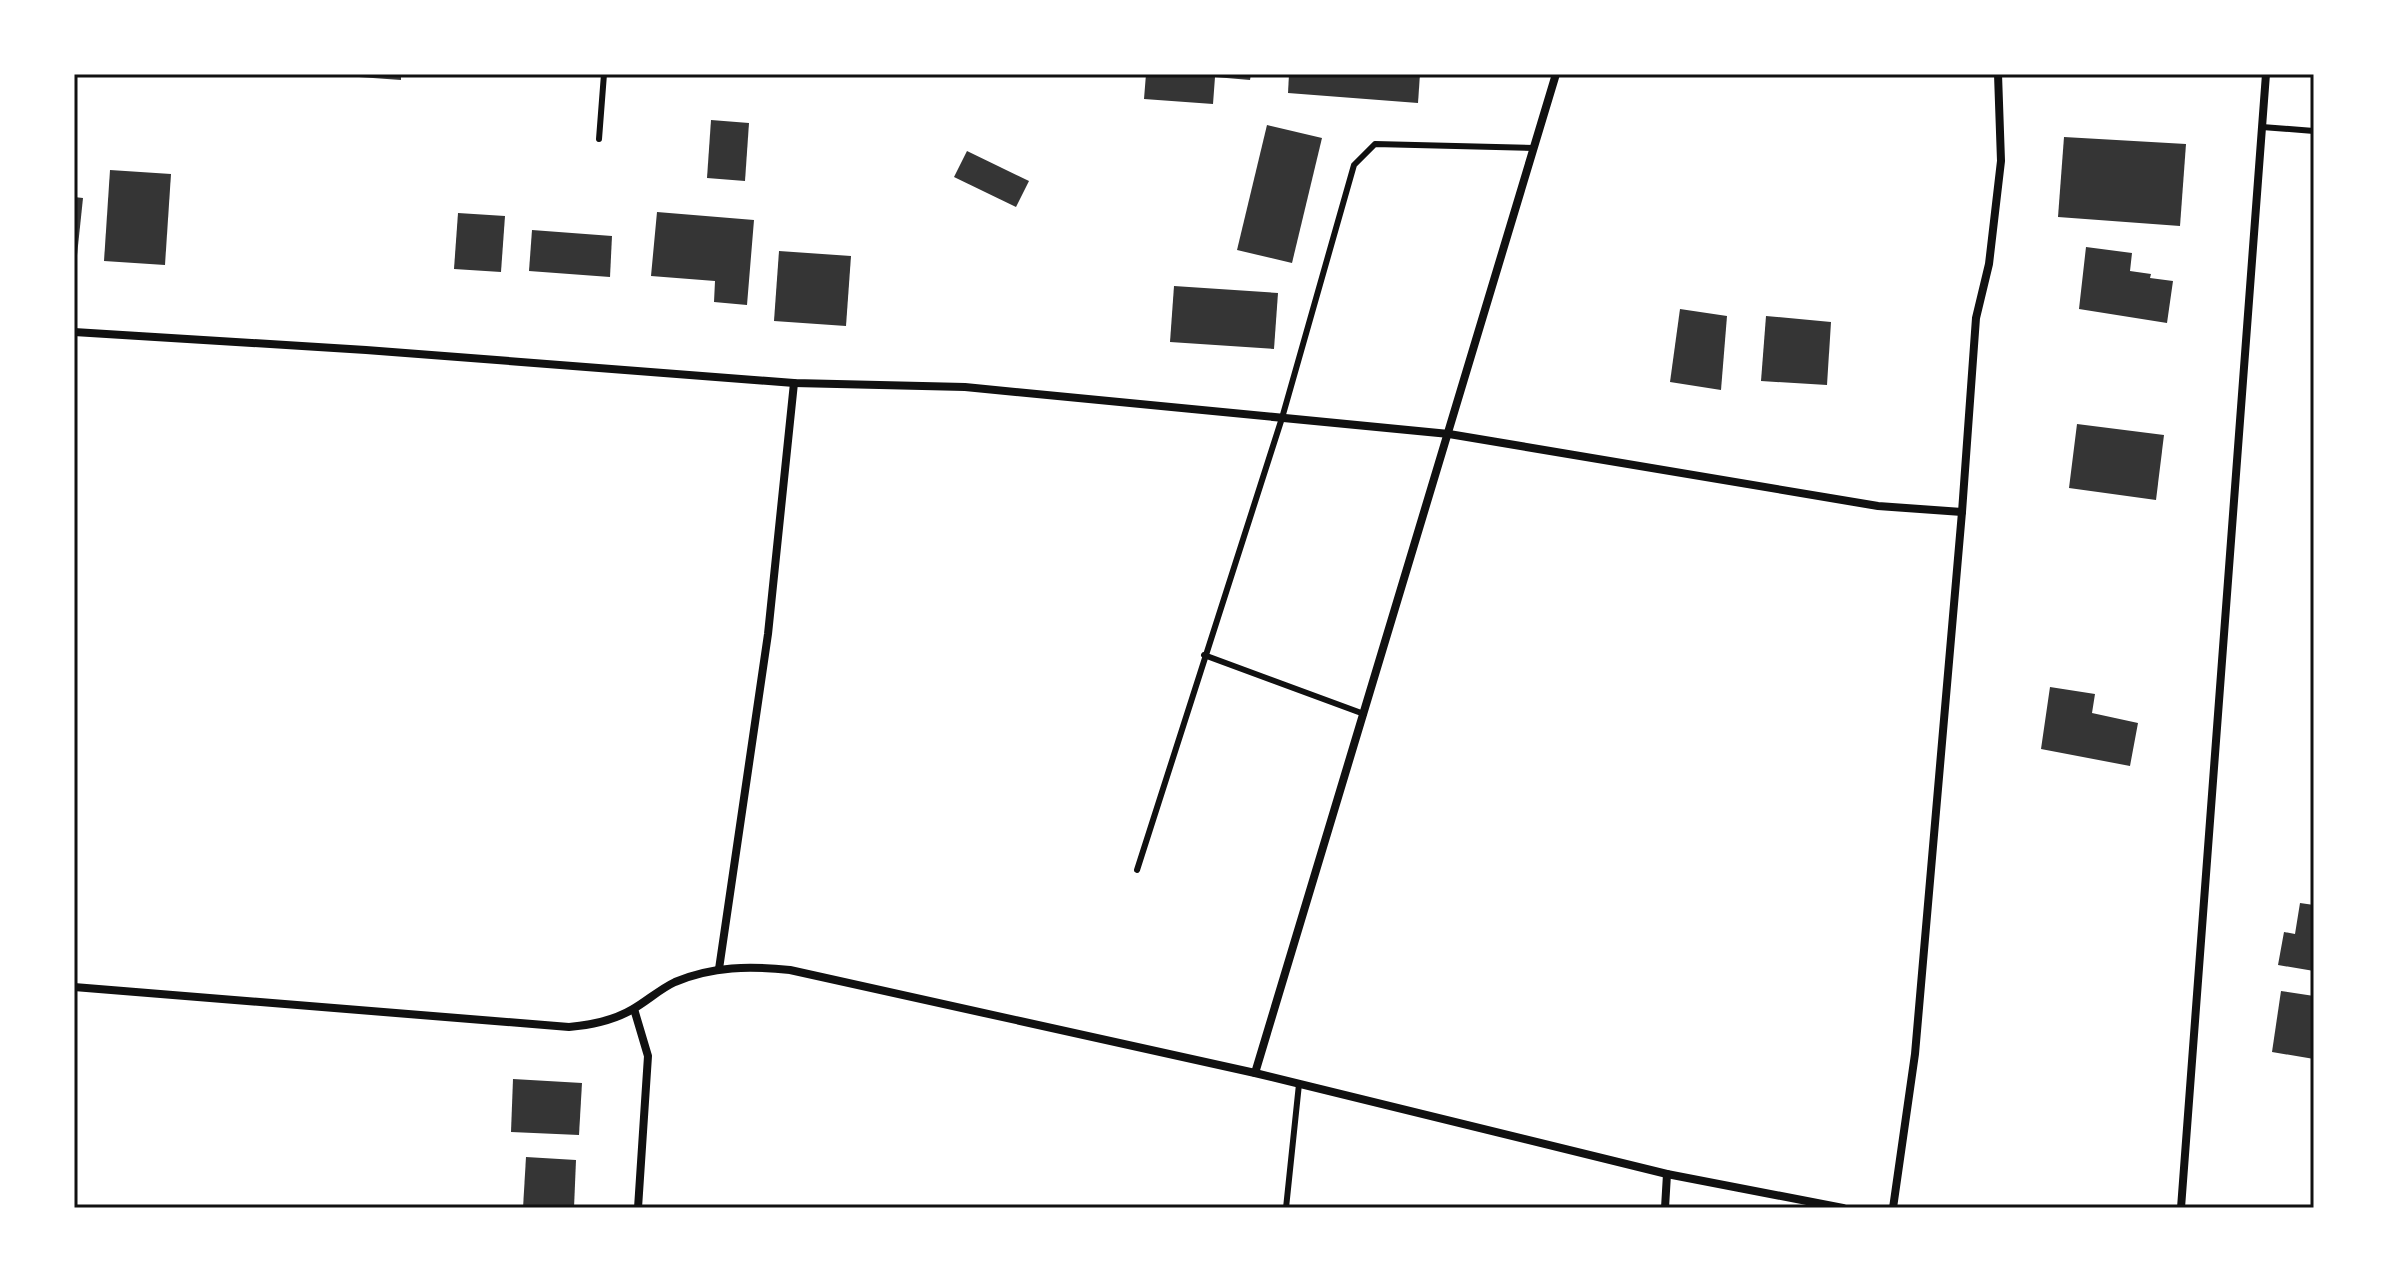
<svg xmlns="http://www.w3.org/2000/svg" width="2388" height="1282" font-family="'Fira Sans',sans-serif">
	<rect width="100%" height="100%" fill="#fff"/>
	<!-- building -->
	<g fill="#353535">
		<path d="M345,74H401V80L345,76Z"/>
		<path d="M1146,74H1251L1250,80L1215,77L1213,104L1144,99Z"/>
		<path d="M1289,74H1420L1418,103L1288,93Z"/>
		<path d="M711,120L749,123L745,181L707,178Z"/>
		<path d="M1267,125L1322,138L1292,263L1237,250Z"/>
		<path d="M2064,137L2186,144L2180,226L2058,217Z"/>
		<path d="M967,151L1029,181L1016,207L954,177Z"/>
		<path d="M110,170L171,174L165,265L104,261Z"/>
		<path d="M74,197L83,198L76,265H74Z"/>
		<path d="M657,212L754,220L747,305L714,302L715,281L651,276Z"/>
		<path d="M458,213L505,216L501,272L454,269Z"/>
		<path d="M532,230L612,236L610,277L529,271Z"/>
		<path d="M2086,247L2132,253L2130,271L2151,274L2150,278L2173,281L2167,323L2079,309Z"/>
		<path d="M779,251L851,256L846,326L774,321Z"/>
		<path d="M1174,286L1278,293L1274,349L1170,342Z"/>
		<path d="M1680,309L1727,316L1721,390L1670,382Z"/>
		<path d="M1766,316L1831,322L1827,385L1761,381Z"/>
		<path d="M2077,424L2164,435L2156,500L2069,488Z"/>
		<path d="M2050,687L2095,694L2092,713L2138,723L2130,766L2041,749Z"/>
		<path d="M2300,903L2314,905V971L2278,965L2284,932L2295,934Z"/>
		<path d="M2281,991L2314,996V1059L2272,1052Z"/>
		<path d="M513,1079L582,1083L579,1135L511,1132Z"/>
		<path d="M526,1157L576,1160L574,1208H523Z"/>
	</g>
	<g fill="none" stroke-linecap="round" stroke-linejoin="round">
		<!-- service -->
		<g stroke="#111" stroke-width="6">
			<path d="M2262,127L2314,131"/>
			<path d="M599,139L604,74"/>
			<path d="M1204,655L1364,714"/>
			<path d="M1137,870L1282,418L1354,165L1375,144L1534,148"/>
			<path d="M1286,1208L1299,1084"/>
		</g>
		<!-- minor -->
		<g stroke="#111" stroke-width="8">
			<path d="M74,332L366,350L794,383L965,387L1449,434L1878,506L1962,512"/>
			<path d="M719,969L768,634L794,383"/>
			<path d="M74,987L569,1027C592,1025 613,1021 633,1009C647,1001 660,989 675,982C713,966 750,966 790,970L1255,1073L1667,1174L1843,1208"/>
			<path d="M634,1009L648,1056L638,1208"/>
			<path d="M1255,1073L1556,74"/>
			<path d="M1665,1208L1667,1174"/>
			<path d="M1893,1208L1915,1054L1962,512L1976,318L1989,264L2001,161L1998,74"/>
			<path d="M2181,1208L2266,74"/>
		</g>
	</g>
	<!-- border -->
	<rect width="2388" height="1282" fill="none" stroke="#ffffff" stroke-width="152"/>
	<rect x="76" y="76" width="2236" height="1130" fill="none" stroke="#111" stroke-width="3"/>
</svg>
